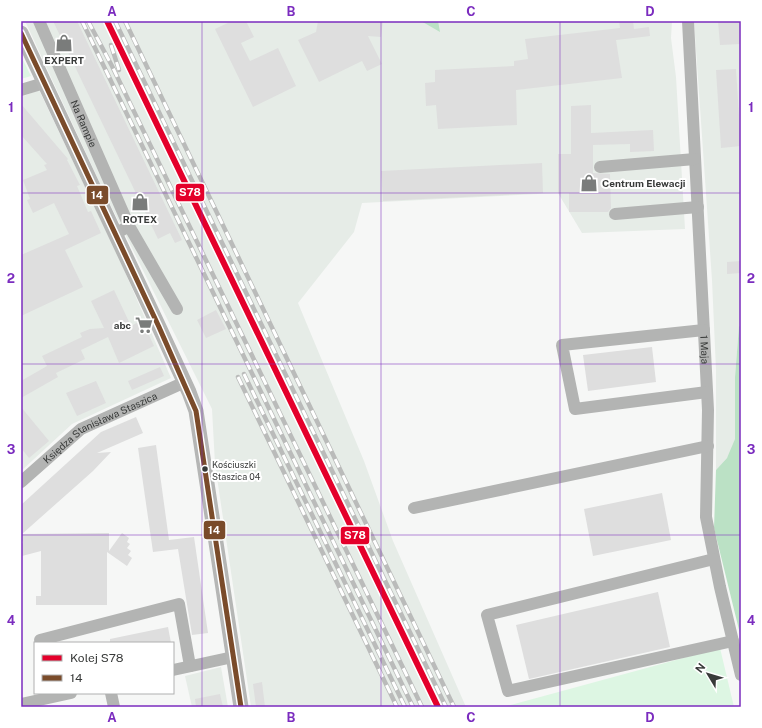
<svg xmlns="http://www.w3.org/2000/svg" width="762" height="728" font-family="'Public Sans',sans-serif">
	<rect width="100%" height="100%" fill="#f6f7f6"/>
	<!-- built -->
	<g fill="#e6ece7">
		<path d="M25,21H672L671,38L676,77L685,229L582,233L558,193L362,203L354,232L298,303L364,461L393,541L466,707H251L215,464L212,409L104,192Z"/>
		<path d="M694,21H741V326H739L735,377L736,420L735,439L732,449L727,458L716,470V370L712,280Z"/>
		<path d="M39,90L118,256L171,378L72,424L21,471V97Z"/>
		<path d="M221,667L228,707H192L185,676Z"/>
	</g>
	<!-- green -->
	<g fill="#ddf6e3">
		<path d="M21,56L31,76L21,79Z"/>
		<path d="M720,648L734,707H503Z"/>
	</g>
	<!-- forest -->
	<g fill="#bbe1c5">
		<path d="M421,21H438L440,32Z"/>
		<path d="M739,326L741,327V638L714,528L716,470L727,458L735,439V377Z"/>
	</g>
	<!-- building -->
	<g fill="#dedede">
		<path d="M53,21H77L182,240L175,243L170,233L158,239Z"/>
		<path d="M232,21H246L254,37L241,43L250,61L278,48L296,86L253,107L215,29Z"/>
		<path d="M318,21H383L381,37L368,36L382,64L367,71L362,61L319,82L298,40L316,32Z"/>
		<path d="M619,21H633L634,29L649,27L650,36L616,40L622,78L516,90L517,125L438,129L436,105L426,106L425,83L435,82V70L514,66V61L528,59L525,39L620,28Z"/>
		<path d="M718,21H739V24H741V44L720,45Z"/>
		<path d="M736,69L741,146L721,148L716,70Z"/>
		<path d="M21,104L68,159L67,160L80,185L77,186L88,212L91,211L101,233L65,250L83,287L21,316V255L69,234L54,203L33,213L27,200L30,199L23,180L47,170L44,165L47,164L21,135V117L23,116Z"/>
		<path d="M591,105V133L653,130L654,151L630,152V144L593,145V173L610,174L611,208L608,212H569V193H558V154H571V106Z"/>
		<path d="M542,163L543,193L383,201L381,171Z"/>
		<path d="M741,261V273L727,274V262Z"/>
		<path d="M114,290L131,326L142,320L154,346L119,363L108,337L81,350L85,359L56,373L58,377L21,398V381L47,366L42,356L82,337L80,333L90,329L104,328L91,301Z"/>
		<path d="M216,310L226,329L206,338L197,320Z"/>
		<path d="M652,347L656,382L588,391L583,355Z"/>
		<path d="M160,367L164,376L132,390L128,381Z"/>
		<path d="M96,381L106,403L77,416L66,393Z"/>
		<path d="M21,407L49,441L29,458L21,448Z"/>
		<path d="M136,417L143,433L97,453L111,452L93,471L22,534L109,533V551L122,533L129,538L127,542L130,544L127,548L131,551L128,555L132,558L127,566L107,552V605H36V596H41V551L22,556L21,546L23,542L21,540V505L101,432Z"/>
		<path d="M156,445L169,540L194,537L208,633L192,635L178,549L153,552L138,448Z"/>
		<path d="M662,493L671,540L593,556L584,509Z"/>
		<path d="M658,592L670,647L529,679L516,625Z"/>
		<path d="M168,627L171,643H110V639Z"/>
		<path d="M262,682L265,707H256L253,684Z"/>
		<path d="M220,694L223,707H196L195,699Z"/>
	</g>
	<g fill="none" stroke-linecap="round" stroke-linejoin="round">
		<!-- minor -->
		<g stroke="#b3b4b3" stroke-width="12">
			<path id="s1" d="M39,21L129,226L115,234"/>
			<path id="s2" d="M688,21L708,410L706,517L720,587L741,675"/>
			<path d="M21,90L44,83"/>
			<path d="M600,167L695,159"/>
			<path d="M615,214L698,207"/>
			<path d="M129,226L177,309"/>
			<path d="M704,330L562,345L575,409L707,392"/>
			<path id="s3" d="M21,482L81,429L185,382"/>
			<path d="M414,508L708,446"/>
			<path d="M714,559L487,615L508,691L733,641"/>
			<path d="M40,640L179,604L190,666"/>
			<path d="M173,670L233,657"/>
			<path d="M111,693L114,707"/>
			<path d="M21,704L71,693"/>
		</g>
		<!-- major -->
		<path stroke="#b5b6b5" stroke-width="15" d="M21,33L159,327L189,392L196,411L241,707"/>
		<!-- rail casing -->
		<g stroke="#babbba" stroke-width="4.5">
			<g id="rail">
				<path d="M82,21L413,707"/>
				<path d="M88,21L112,66L422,707"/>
				<path d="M115,21L446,707"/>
				<path d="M125,21L454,707"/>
				<path d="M111,45L119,70"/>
				<path d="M244,374L405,707"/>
				<path d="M238,377L397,707"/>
			</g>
		</g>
		<!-- rail -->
		<use href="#rail" stroke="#fff" stroke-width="3" stroke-dasharray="9" stroke-linecap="butt"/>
		<!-- bus-1 casing -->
		<g stroke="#fff" stroke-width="8">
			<path id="bus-1" d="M21,33L159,327L196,411L241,707"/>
		</g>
		<!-- bus-1 -->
		<use href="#bus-1" stroke="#7a4b2a" stroke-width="5"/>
		<!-- rail-1 casing -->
		<g stroke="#fff" stroke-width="9">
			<path id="rail-1" d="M107,21L438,707"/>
		</g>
		<!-- rail-1 -->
		<use href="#rail-1" stroke="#e4002b" stroke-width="6"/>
	</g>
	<!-- grid -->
	<path fill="none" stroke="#7b2cbf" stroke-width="1" stroke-opacity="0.55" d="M202,21V707M381,21V707M560,21V707M21,193H741M21,364H741M21,535H741"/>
	<!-- icons -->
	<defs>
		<g id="shop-bare" transform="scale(1.38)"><path d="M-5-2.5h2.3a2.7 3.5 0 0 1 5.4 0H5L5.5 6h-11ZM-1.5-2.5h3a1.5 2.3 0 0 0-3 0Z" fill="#7a7c7b" stroke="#fff" stroke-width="2.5" paint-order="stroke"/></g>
		<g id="supermarket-bare" transform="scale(1.38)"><path d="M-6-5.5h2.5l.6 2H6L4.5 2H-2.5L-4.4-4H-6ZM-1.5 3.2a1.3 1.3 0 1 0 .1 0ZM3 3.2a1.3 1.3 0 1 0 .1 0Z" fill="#7a7c7b" stroke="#fff" stroke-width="2.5" paint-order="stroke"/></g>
	</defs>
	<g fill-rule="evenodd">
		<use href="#shop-bare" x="64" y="43"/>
		<use href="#shop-bare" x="589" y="183"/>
		<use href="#shop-bare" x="140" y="202"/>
		<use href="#supermarket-bare" x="144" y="325"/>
	</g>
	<!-- markers -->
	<circle fill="#383a39" stroke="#fff" stroke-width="1.5" cx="205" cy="469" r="3.5"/>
	<g text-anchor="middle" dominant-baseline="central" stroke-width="4" stroke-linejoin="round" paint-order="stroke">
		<!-- bus labels -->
		<g font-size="9" fill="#383a39" stroke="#fff" text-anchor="start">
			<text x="212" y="464">Kościuszki<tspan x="212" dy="12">Staszica 04</tspan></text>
		</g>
		<!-- poi labels -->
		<g font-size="10" font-weight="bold" fill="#383a39" stroke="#fff">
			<text x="64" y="60">EXPERT</text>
			<text x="602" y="183" text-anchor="start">Centrum Elewacji</text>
			<text x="140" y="219">ROTEX</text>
			<text x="131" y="325" text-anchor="end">abc</text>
		</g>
		<!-- street labels -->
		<g font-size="10" fill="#383a39" stroke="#fff">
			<text stroke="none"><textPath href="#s1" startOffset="112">Na Rampie</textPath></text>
			<text stroke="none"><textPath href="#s2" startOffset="329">1 Maja</textPath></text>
			<text stroke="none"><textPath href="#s3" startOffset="97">Księdza Stanisława Staszica</textPath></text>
		</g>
	</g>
	<g stroke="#fff" stroke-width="1.5">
		<rect x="175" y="183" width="30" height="19" rx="4" fill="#e4002b"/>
		<rect x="86" y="185" width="23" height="20" rx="4" fill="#7a4b2a"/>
		<rect x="203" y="520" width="23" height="20" rx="4" fill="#7a4b2a"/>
		<rect x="340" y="526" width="30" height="19" rx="4" fill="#e4002b"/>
	</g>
	<g font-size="11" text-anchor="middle" font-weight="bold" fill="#fff">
		<text x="190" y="196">S78</text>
		<text x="97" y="199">14</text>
		<text x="214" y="534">14</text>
		<text x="355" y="539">S78</text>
	</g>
	<!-- border -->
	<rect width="762" height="728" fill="none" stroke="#ffffff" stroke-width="44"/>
	<!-- legend -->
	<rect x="34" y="642" width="140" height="52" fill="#ffffff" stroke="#afb0b0"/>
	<rect x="42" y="655" width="20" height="6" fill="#e4002b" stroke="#afb0b0"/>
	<text x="70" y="662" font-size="12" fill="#383a39">Kolej S78</text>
	<rect x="42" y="675" width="20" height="6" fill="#7a4b2a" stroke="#afb0b0"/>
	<text x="70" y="682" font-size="12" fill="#383a39">14</text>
	<!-- north arrow -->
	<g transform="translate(708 674) rotate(308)" stroke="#ffffff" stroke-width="3" paint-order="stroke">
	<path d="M0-3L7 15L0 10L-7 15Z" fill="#383a39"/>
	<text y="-6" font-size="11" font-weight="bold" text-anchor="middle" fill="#383a39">N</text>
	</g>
	<rect x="22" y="22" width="718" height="684" fill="none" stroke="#7b2cbf" stroke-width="1.5"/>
	<g font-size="13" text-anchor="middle" font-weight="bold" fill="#7b2cbf">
		<text x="112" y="16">A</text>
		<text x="291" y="16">B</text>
		<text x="471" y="16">C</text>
		<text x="650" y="16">D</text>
		<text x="11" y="112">1</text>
		<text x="751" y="112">1</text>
		<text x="11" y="283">2</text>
		<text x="751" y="283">2</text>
		<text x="11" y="454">3</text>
		<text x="751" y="454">3</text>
		<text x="11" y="625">4</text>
		<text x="751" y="625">4</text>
		<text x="112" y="722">A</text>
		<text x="291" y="722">B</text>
		<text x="471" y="722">C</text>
		<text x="650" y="722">D</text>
	</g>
</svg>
